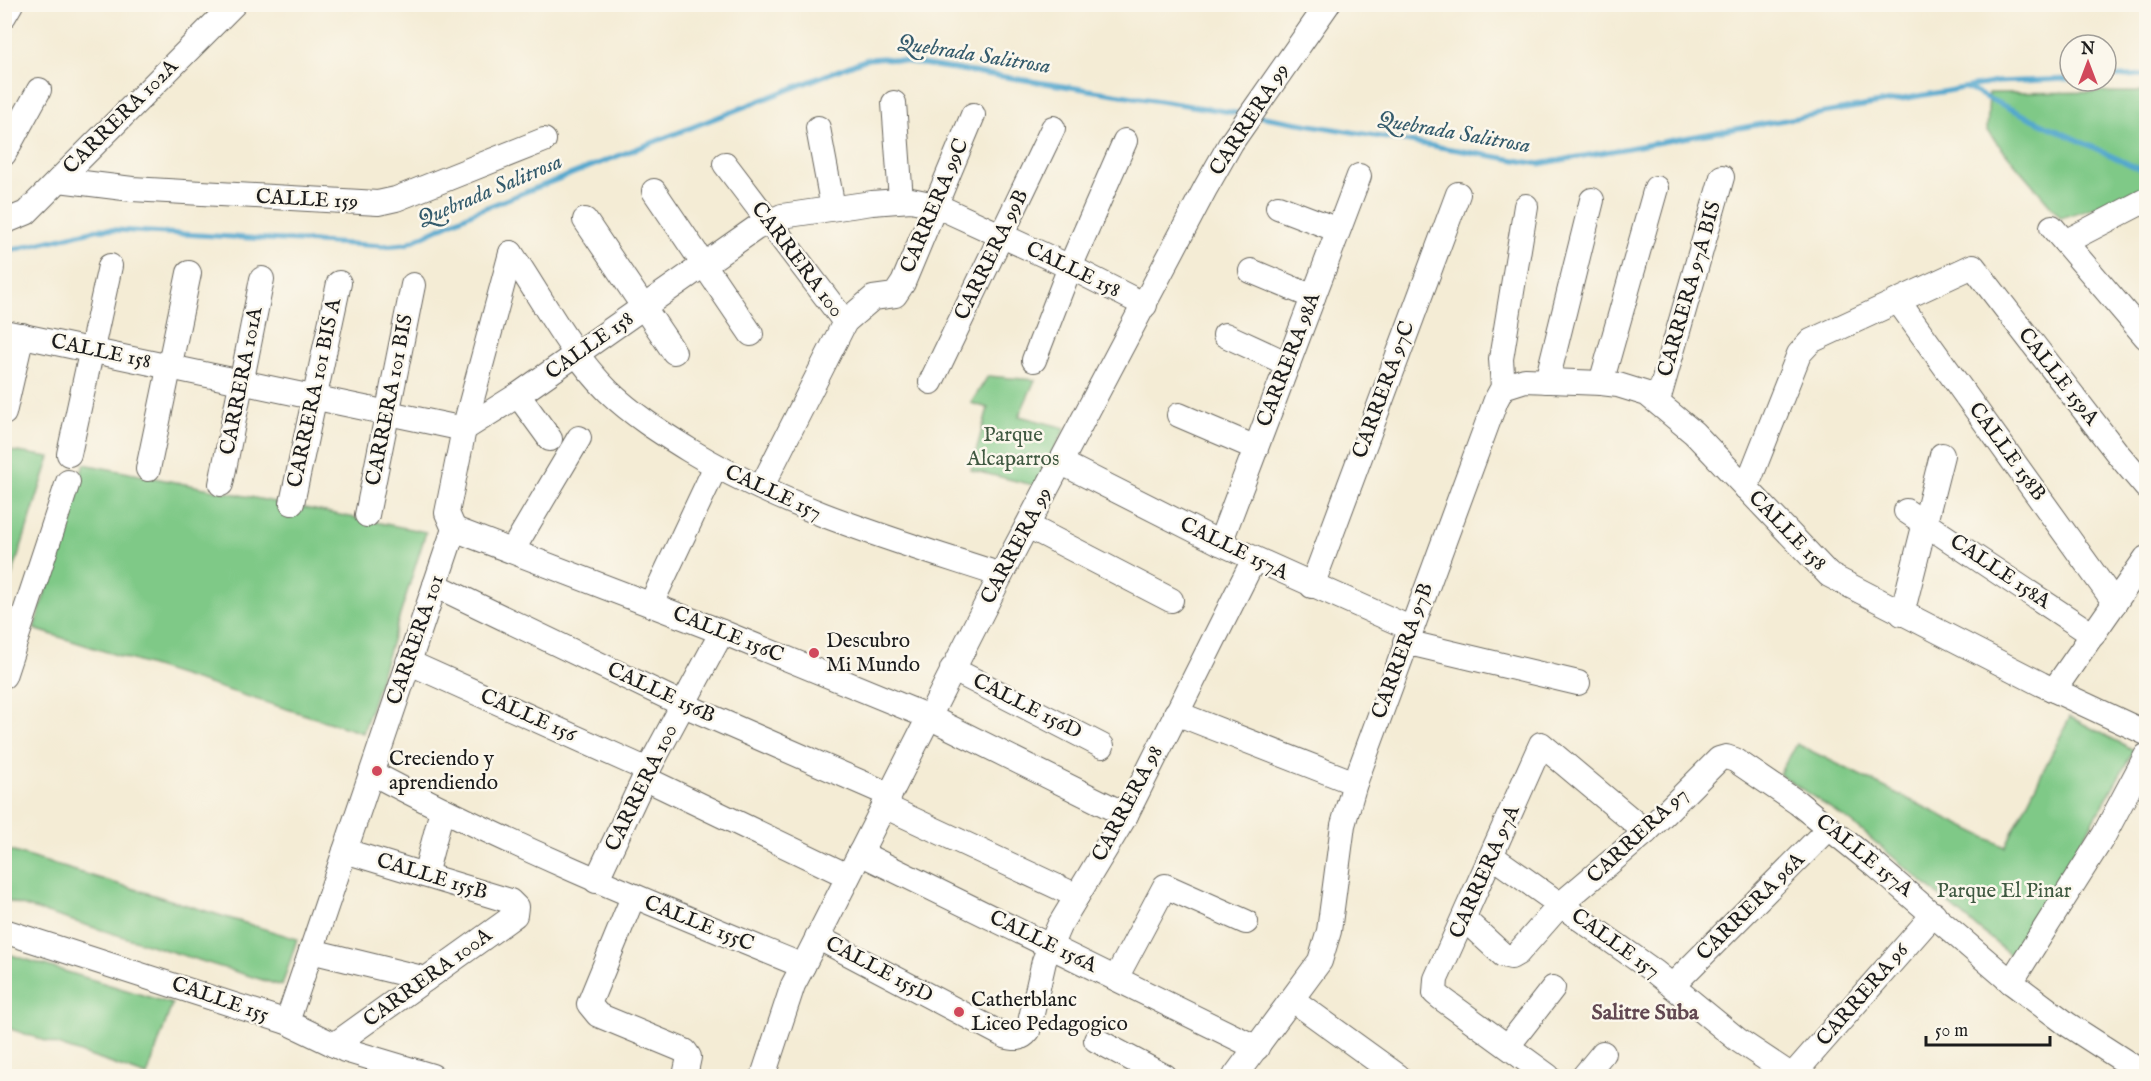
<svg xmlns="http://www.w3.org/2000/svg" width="2151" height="1081" font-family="'IM FELL English',serif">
	<rect width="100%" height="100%" fill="#fbf7ec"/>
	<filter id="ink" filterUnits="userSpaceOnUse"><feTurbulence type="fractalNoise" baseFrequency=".0167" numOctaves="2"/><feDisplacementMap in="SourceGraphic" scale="12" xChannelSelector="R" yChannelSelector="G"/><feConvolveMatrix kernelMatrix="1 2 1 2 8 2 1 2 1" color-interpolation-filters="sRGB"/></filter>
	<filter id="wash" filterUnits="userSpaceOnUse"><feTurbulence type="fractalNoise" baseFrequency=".008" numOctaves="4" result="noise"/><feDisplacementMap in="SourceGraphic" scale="24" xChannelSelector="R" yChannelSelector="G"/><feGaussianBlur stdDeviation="1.35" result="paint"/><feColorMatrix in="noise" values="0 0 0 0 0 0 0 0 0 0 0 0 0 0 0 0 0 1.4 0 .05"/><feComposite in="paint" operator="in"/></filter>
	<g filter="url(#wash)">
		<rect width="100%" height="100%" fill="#f4ecd5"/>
		<!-- park -->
		<g fill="#7fc987" stroke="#4e7252" stroke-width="1.5">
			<path d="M2146,92V186L2119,199L2061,218L1987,131L1989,93Z"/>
			<path d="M988,376L1035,380L1019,416L1065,428L1037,486L971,470L988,408L971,403Z"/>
			<path d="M5,450L50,457L5,597L4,450Z"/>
			<path d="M84,464L426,532L363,733L34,629Z"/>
			<path d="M2070,717L2134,750L2015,959L1850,821L1779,774L1797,744L2005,847Z"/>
			<path d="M4,849L297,939L282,986L5,900Z"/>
			<path d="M5,953L172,1004L147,1076L5,1027Z"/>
		</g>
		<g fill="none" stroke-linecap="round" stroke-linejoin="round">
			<!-- stream -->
			<g stroke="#52a7ce" stroke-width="5">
				<path d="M2106,77L2146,75"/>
				<path d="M1966,88L2146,172"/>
				<path d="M1258,116L1539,164L1997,82L2070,79"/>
				<path d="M4,252L100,229L383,246L406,244L474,212L867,59L883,58L1243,114"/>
			</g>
		</g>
	</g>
	<g filter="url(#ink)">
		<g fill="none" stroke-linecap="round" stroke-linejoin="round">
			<!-- minor casing -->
			<g stroke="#68655d" stroke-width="26">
				<g id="minor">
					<path d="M4,16L11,4"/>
					<path d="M894,103L901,200"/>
					<path d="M818,128L833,208"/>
					<path d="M4,154L39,90"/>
					<path d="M725,164L845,322"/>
					<path d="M59,180L132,189L378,203L396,199L544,140"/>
					<path d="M654,191L751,334"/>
					<path d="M1278,207L1338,230"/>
					<path d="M585,220L674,352"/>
					<path d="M4,222L26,213L234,4"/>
					<path d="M2052,227L2146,337"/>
					<path d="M2065,242L2146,200"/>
					<path d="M511,253C542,299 569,352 608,391C633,415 660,432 689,450C786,509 894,540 1001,575"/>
					<path d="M1251,271L1313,297"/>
					<path d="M1898,301L2115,603"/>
					<path d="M4,332L464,429L518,395L756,228L782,216L872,203L911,200L935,205L1070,267L1145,305"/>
					<path d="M1225,335L1288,364"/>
					<path d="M1034,360L1070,267L1125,141"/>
					<path d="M1547,381L1592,200"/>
					<path d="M931,382L1053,128"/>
					<path d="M1601,383L1656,188"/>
					<path d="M1503,387L1525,380L1601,383L1618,385L1647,394L1694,433L1829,575L2041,684L2146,733"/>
					<path d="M518,395L550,439"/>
					<path d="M1658,401L1722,177"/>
					<path d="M4,413L22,335"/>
					<path d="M1179,415L1256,448"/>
					<path d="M69,454L110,266"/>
					<path d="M1062,463L1220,543L1410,628"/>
					<path d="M148,469L189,273"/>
					<path d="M221,484L262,279"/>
					<path d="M761,488L845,322L873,298L895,295L903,283L973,115"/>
					<path d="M1746,488L1799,354L1811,341L1973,266L2118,454L2146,487"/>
					<path d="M292,503L339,283"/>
					<path d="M1906,511L2093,635"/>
					<path d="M367,515L413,285"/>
					<path d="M1028,526L1171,600"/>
					<path d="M454,529L722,632L929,717L1126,815"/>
					<path d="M454,529L447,513L464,429L511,253"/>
					<path d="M1220,543L1359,176"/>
					<path d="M512,551L579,438"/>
					<path d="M435,585L684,705L890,795"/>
					<path d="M1312,586L1458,194"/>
					<path d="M651,604L716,466"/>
					<path d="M1902,614L1942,455"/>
					<path d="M1405,642L1578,683"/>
					<path d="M408,662L648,770"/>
					<path d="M952,669L1102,746"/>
					<path d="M4,676L68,482"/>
					<path d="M2054,690L2146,558"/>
					<path d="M1176,713L1355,783"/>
					<path d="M372,773C511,847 657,906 803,966"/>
					<path d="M644,778L848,876"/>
					<path d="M884,806L1077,896"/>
					<path d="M860,853L1257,1048"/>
					<path d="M1493,857L1655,972L1738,1040L1792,1076"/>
					<path d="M425,875L442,810"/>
					<path d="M596,881L648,770L722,632"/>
					<path d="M633,897L589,1004L598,1015L685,1051L689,1057L685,1076"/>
					<path d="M1464,919L1503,955L1511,957L1518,953L1561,904L1646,832L1719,759L1726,757L1735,760L1798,803L1875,865L2011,982L2067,1024L2146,1075"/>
					<path d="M4,931L287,1022L345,1050L432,1076"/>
					<path d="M817,937L1005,1036C1015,1039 1021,1040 1028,1031L1044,961L1059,926L1126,815L1254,559"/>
					<path d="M311,951L426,979"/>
					<path d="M1116,978L1165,886L1246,922"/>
					<path d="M2011,982L2104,835L2146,756"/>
					<path d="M1672,986L1829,828"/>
					<path d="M1293,1000L1398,1076"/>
					<path d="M287,1022L454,529"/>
					<path d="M1096,1040L1164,1076"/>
					<path d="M334,1045L507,921L515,915L516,907L510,901L345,851"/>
					<path d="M1508,1046L1553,988"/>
					<path d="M763,1076L793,985L803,966L1001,575L1206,187L1231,143L1328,4"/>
					<path d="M1235,1076L1320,961L1329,931L1343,825L1355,783L1496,400L1503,387L1501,359L1526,206"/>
					<path d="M1548,1076L1441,998L1435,993L1436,979L1541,744L1646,832"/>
					<path d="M1584,1076L1603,1053"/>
					<path d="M1792,1076L1934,914"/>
				</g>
			</g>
			<!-- minor -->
			<use href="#minor" stroke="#fff" stroke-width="24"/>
		</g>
	</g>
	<!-- markers -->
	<g fill="#d1495b" stroke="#fbf7ec" stroke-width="2">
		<circle cx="814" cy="653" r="6"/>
		<circle cx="377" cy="771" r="6"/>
		<circle cx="959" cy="1012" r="6"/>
	</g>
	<g text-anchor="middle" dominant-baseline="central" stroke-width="5" stroke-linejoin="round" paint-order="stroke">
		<!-- street labels -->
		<g font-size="21" fill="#1c1c1c" stroke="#fbf7ec">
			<text transform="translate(121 117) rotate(-45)">CARRERA 102A</text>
			<text transform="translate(1250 120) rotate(-57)">CARRERA 99</text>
			<text transform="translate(307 200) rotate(3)">CALLE 159</text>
			<text transform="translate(935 206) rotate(-67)">CARRERA 99C</text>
			<text transform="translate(992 255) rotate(-64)">CARRERA 99B</text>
			<text transform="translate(797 260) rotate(53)">CARRERA 100</text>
			<text transform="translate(1073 270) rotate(26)">CALLE 158</text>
			<text transform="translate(1690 289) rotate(-74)">CARRERA 97A BIS</text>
			<text transform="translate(590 346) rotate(-35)">CALLE 158</text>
			<text transform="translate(101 352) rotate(12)">CALLE 158</text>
			<text transform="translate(1289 360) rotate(-69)">CARRERA 98A</text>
			<text transform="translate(2058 377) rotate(52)">CALLE 159A</text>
			<text transform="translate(242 381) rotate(-79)">CARRERA 101A</text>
			<text transform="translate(1384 390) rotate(-70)">CARRERA 97C</text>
			<text transform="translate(315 393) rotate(-78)">CARRERA 101 BIS A</text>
			<text transform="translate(390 400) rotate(-79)">CARRERA 101 BIS</text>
			<text transform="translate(2007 452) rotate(54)">CALLE 158B</text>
			<text transform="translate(773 493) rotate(25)">CALLE 157</text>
			<text transform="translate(1787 531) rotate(46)">CALLE 158</text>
			<text transform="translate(1017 546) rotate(-62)">CARRERA 99</text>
			<text transform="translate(1234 549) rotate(26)">CALLE 157A</text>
			<text transform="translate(2000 572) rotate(34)">CALLE 158A</text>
			<text transform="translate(728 635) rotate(22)">CALLE 156C</text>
			<text transform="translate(416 640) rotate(-71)">CARRERA 101</text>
			<text transform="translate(1403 651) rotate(-70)">CARRERA 97B</text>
			<text transform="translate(661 693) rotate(25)">CALLE 156B</text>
			<text transform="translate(1027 707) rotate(27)">CALLE 156D</text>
			<text transform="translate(528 716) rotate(24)">CALLE 156</text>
			<text transform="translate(642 788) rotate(-64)">CARRERA 100</text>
			<text transform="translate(1128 804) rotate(-62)">CARRERA 98</text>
			<text transform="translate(1638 836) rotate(-43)">CARRERA 97</text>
			<text transform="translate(1864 856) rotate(39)">CALLE 157A</text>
			<text transform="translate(1485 872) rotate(-66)">CARRERA 97A</text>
			<text transform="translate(432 877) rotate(17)">CALLE 155B</text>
			<text transform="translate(1751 907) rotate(-45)">CARRERA 96A</text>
			<text transform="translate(699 924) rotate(22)">CALLE 155C</text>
			<text transform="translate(1043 942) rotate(26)">CALLE 156A</text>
			<text transform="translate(1615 944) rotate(36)">CALLE 157</text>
			<text transform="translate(879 970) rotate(28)">CALLE 155D</text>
			<text transform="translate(428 978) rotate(-36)">CARRERA 100A</text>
			<text transform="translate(1863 995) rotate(-49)">CARRERA 96</text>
			<text transform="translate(220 1000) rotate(19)">CALLE 155</text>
		</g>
		<!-- park labels -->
		<g font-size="21" fill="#3f5941" stroke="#fbf7ec">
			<text x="1013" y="435">Parque<tspan x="1013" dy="24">Alcaparros</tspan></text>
			<text x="2004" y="891">Parque El Pinar</text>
		</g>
		<!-- poi labels -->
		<g font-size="21" fill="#1c1c1c" stroke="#fbf7ec" text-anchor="start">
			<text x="826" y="641">Descubro<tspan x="826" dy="24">Mi Mundo</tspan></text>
			<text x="389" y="759">Creciendo y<tspan x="389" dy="24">aprendiendo</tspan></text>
			<text x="971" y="1000">Catherblanc<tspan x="971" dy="24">Liceo Pedagogico</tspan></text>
		</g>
		<!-- water labels -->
		<g font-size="22" font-style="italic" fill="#345b6c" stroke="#fbf7ec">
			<text transform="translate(974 55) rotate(9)">Quebrada Salitrosa</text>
			<text transform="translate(1454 133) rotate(10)">Quebrada Salitrosa</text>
			<text transform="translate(490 191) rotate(-23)">Quebrada Salitrosa</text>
		</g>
		<!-- neighbourhood labels -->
		<g font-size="22" font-weight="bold" fill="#624852" stroke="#fbf7ec">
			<text x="1645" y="1013">Salitre Suba</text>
		</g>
	</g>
	<!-- margin -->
	<rect width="2151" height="1081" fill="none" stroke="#fbf7ec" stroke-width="24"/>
	<!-- north arrow -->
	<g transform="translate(2088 63)"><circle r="28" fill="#fbf7ec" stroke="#a29f99" stroke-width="1.5"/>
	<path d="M0-4.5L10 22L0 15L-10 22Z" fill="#d1495b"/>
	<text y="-9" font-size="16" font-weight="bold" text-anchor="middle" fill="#1c1c1c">N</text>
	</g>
	<!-- scale -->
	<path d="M1926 1036v9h124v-9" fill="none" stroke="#1c1c1c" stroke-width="3"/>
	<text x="1935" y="1036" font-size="18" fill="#1c1c1c" stroke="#fbf7ec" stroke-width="4.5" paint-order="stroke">50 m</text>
</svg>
